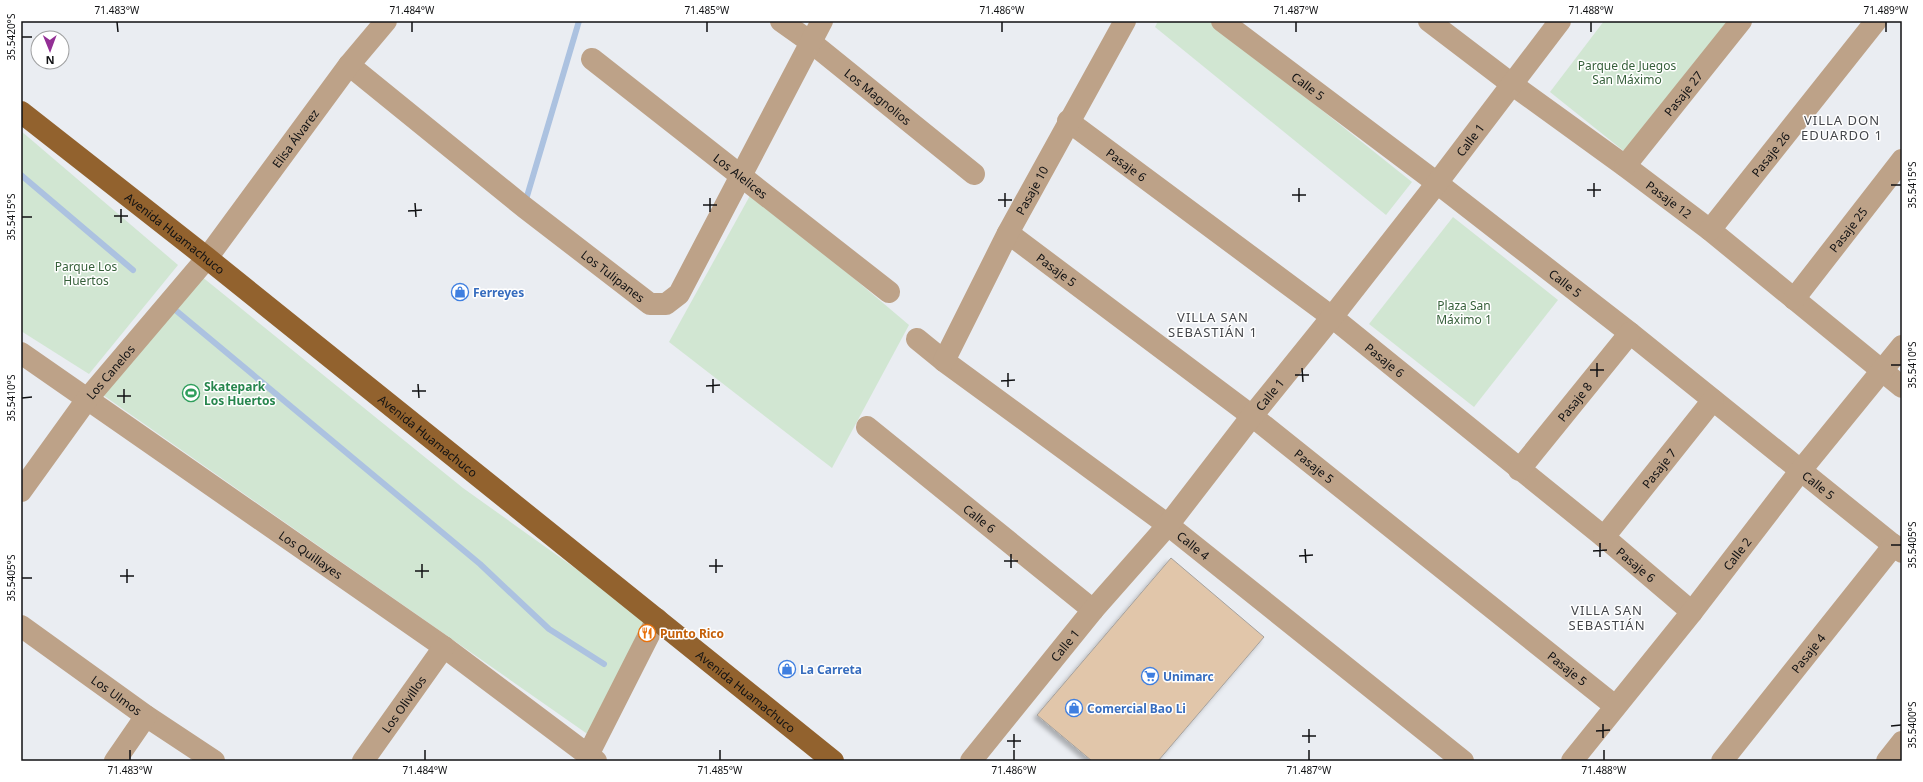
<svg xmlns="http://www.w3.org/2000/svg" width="1923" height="782" font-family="'Noto Sans',sans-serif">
	<defs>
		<filter id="shadow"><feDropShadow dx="-3.5" dy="3.5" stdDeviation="2" flood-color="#0004"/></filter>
	</defs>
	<rect width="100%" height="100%" fill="#eaedf2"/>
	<!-- green -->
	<g fill="#d1e6d2">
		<path d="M1158,21H1210L1412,182L1386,215L1155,27Z"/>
		<path d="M1604,21H1730L1625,152L1550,92Z"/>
		<path d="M21,131L178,265L89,374L21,331Z"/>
		<path d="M752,192L909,325L832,468L669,342Z"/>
		<path d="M1453,217L1558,300L1474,407L1369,324Z"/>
		<path d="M201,276L463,488L652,623L596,740L100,393Z"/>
	</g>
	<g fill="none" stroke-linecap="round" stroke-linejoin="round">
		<!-- stream -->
		<g stroke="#acc2e0" stroke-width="6">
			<path d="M21,175L133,270"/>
			<path d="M525,203L579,21"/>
			<path d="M173,308L480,564L549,629L604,664"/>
		</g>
	</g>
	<!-- building -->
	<path fill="#e1c6aa" stroke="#a5a19d" filter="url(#shadow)" d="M1171,558L1264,637L1158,761H1092L1037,715Z"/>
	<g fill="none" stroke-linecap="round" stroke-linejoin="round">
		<!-- minor -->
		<g stroke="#bda288" stroke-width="22">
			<path id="s1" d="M781,21L812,43L974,174"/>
			<path id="s2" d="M1222,21L1437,183L1630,333L1902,552"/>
			<path id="s3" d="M1429,21L1513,85L1625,166L1710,230L1902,387"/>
			<path id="s4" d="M592,59L889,292"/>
			<path id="s5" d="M349,65L524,207L650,304H666L679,294L822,21"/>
			<path id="s6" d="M1068,121L1332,317L1604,537L1692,612"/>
			<path id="s7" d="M1625,166L1741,21"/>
			<path id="s8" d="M1710,230L1876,21"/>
			<path id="s9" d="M1008,233L1252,416L1615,706"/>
			<path id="s10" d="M1794,299L1902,160"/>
			<path id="s11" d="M917,339L944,361L1168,525L1463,761"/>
			<path id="s12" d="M21,353L444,647L596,761"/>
			<path id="s13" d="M944,361L1008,233L1125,21"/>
			<path id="s14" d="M867,427L1093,610"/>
			<path id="s15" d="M1519,470L1630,333"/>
			<path id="s16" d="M21,491L88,398L207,258L349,65L386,21"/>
			<path id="s17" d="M1604,537L1713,400"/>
			<path id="s18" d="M21,626L146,716L214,761"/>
			<path d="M588,755L657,619"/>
			<path d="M115,761L146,716"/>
			<path id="s19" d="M363,761L444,647"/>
			<path id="s20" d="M971,761L1093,610L1168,525L1252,416L1332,317L1437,183L1560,21"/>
			<path id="s21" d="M1572,761L1692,612L1801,470L1902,346"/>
			<path id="s22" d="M1722,761L1894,545"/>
			<path d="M1887,761L1902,742"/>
		</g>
		<!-- major -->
		<path stroke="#92622e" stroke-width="22" id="s23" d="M21,112L207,258L833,761"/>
	</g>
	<!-- ticks -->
	<path fill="none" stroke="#101113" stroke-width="1.5" d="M117,22L118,32M412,22V32M707,22V32M1002,22V32M1296,22V32M1591,22V32M1886,22V32M22,37H32M1594,183V197M1891,185H1901M1299,188V202M1587,190H1601M1005,193V207M1292,195H1306M710,198V212M998,200H1012M415,203L416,217M703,205H717M121,209V223M408,211L422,210M114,216H128M22,217H32M1597,363V377M1891,365H1901M1302,368L1303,382M1590,370H1604M1008,373V387M1295,375H1309M713,379V393M1001,381L1015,380M418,384L419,398M706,386L720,385M124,389V403M412,391H426M117,396H131M22,398L32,397M1600,543V557M1891,545H1901M1305,549L1306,563M1593,551L1607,550M1011,554V568M1299,556L1313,555M716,559V573M1004,561H1018M422,564V578M709,566H723M127,569V583M415,571H429M120,576H134M22,578H32M1603,724V738M1891,726L1901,725M1309,729V743M1596,731L1610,730M1014,734V748M1302,736H1316M1007,741H1021M130,750V760M425,750V760M720,750V760M1014,750V760M1309,750V760M1604,750V760"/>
	<!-- icons -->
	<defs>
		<g id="shop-ring" transform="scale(0.9)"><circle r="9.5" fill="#fff" stroke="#3f7fe0" stroke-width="1.5"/><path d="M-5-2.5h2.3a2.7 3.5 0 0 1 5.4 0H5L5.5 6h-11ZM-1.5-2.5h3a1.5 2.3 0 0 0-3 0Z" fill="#3f7fe0"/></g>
		<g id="stadium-ring" transform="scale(0.9)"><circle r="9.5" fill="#fff" stroke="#2e9e5b" stroke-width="1.5"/><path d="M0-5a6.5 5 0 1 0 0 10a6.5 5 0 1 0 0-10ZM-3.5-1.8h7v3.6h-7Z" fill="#2e9e5b"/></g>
		<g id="restaurant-ring" transform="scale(0.9)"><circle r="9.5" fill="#fff" stroke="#e8710a" stroke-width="1.5"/><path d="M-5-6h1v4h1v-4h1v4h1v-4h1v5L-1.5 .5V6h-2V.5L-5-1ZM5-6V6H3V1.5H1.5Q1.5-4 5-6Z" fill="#e8710a"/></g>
		<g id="supermarket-ring" transform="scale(0.9)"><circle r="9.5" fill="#fff" stroke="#3f7fe0" stroke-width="1.5"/><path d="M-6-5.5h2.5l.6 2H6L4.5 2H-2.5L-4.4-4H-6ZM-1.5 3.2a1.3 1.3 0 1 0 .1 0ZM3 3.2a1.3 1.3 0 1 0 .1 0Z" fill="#3f7fe0"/></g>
	</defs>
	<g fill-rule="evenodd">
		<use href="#shop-ring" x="460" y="292"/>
		<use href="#stadium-ring" x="191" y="393"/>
		<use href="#restaurant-ring" x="647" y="633"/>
		<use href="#shop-ring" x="787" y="669"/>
		<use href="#supermarket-ring" x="1150" y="676"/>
		<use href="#shop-ring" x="1074" y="708"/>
	</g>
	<g text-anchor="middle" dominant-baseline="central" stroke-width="3" stroke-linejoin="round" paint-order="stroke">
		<!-- park labels -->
		<g font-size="12" fill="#355f39" stroke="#fff">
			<text x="1627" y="65">Parque de Juegos<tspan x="1627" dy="14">San Máximo</tspan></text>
			<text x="86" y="266">Parque Los<tspan x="86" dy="14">Huertos</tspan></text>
			<text x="1464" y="305">Plaza San<tspan x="1464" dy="14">Máximo 1</tspan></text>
		</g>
		<!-- street labels -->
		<g font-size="12" fill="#101113" stroke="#fff">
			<text stroke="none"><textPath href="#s2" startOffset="108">Calle 5</textPath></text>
			<text stroke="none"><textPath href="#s7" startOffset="93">Pasaje 27</textPath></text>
			<text stroke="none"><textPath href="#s1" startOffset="123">Los Magnolios</textPath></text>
			<text stroke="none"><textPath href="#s16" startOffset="447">Elisa Álvarez</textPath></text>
			<text stroke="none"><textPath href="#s20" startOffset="797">Calle 1</textPath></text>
			<text stroke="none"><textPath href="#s8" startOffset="97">Pasaje 26</textPath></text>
			<text stroke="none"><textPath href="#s6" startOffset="73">Pasaje 6</textPath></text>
			<text stroke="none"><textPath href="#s4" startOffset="189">Los Alelices</textPath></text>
			<text stroke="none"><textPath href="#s13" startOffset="192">Pasaje 10</textPath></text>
			<text stroke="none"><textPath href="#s3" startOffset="299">Pasaje 12</textPath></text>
			<text stroke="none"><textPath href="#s10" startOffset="88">Pasaje 25</textPath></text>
			<text stroke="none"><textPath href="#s23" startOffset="196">Avenida Huamachuco</textPath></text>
			<text stroke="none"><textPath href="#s9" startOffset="61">Pasaje 5</textPath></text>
			<text stroke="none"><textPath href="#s5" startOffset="338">Los Tulipanes</textPath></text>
			<text stroke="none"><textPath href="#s2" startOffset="432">Calle 5</textPath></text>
			<text stroke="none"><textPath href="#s6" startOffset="397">Pasaje 6</textPath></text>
			<text stroke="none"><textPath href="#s16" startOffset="149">Los Canelos</textPath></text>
			<text stroke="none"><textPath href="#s20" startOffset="473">Calle 1</textPath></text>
			<text stroke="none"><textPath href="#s15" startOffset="88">Pasaje 8</textPath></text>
			<text stroke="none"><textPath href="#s23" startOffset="520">Avenida Huamachuco</textPath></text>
			<text stroke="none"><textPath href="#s9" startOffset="385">Pasaje 5</textPath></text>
			<text stroke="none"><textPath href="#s17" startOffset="88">Pasaje 7</textPath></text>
			<text stroke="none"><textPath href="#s2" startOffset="756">Calle 5</textPath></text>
			<text stroke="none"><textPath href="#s14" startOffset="145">Calle 6</textPath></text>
			<text stroke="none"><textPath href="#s11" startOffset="345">Calle 4</textPath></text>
			<text stroke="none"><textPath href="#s21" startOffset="265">Calle 2</textPath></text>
			<text stroke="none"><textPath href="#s12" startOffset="353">Los Quillayes</textPath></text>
			<text stroke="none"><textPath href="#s6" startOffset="721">Pasaje 6</textPath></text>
			<text stroke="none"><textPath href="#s20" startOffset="149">Calle 1</textPath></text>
			<text stroke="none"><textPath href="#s22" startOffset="138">Pasaje 4</textPath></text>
			<text stroke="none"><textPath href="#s9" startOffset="709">Pasaje 5</textPath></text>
			<text stroke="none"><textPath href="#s23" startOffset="928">Avenida Huamachuco</textPath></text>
			<text stroke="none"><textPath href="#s18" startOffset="118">Los Ulmos</textPath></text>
			<text stroke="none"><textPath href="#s19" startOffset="70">Los Olivillos</textPath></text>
		</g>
		<!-- shop labels -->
		<g font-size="12" font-weight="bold" fill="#366cbe" stroke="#fff" text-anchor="start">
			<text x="473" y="292">Ferreyes</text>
			<text x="800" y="669">La Carreta</text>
			<text x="1163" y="676">Unimarc</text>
			<text x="1087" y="708">Comercial Bao Li</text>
		</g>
		<!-- leisure labels -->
		<g font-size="12" font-weight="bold" fill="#27864d" stroke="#fff" text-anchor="start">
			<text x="204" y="386">Skatepark<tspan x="204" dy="14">Los Huertos</tspan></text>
		</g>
		<!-- food labels -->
		<g font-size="12" font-weight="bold" fill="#c56008" stroke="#fff" text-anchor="start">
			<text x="660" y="633">Punto Rico</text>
		</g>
		<!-- neighbourhood labels -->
		<g font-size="13" letter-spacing="1" fill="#44464a" stroke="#fff">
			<text x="1842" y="120">VILLA DON<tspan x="1842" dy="15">EDUARDO 1</tspan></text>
			<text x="1213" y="317">VILLA SAN<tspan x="1213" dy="15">SEBASTIÁN 1</tspan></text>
			<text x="1607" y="610">VILLA SAN<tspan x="1607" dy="15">SEBASTIÁN</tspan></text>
		</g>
	</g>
	<!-- border -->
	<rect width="1923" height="782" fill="none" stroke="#ffffff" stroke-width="44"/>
	<!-- north arrow -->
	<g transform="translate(50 50) rotate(179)"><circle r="19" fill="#ffffff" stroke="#9fa0a1"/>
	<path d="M0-3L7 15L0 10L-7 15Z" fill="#932f95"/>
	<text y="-6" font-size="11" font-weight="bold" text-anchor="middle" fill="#101113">N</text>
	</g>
	<rect x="22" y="22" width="1879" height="738" fill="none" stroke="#101113" stroke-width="1.5"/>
	<g font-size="10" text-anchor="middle" fill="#101113">
		<text x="117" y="14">71.483°W</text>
		<text x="412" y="14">71.484°W</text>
		<text x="707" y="14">71.485°W</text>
		<text x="1002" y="14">71.486°W</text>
		<text x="1296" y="14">71.487°W</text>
		<text x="1591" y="14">71.488°W</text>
		<text x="1886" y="14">71.489°W</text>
		<text transform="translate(11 37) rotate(-90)" y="4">35.5420°S</text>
		<text transform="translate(1912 185) rotate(-90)" y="4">35.5415°S</text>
		<text transform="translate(11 217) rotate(-90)" y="4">35.5415°S</text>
		<text transform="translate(1912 365) rotate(-90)" y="4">35.5410°S</text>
		<text transform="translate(11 398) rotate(-90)" y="4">35.5410°S</text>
		<text transform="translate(1912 545) rotate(-90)" y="4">35.5405°S</text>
		<text transform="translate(11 578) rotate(-90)" y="4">35.5405°S</text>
		<text transform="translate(1912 725) rotate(-90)" y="4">35.5400°S</text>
		<text x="130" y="774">71.483°W</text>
		<text x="425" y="774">71.484°W</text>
		<text x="720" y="774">71.485°W</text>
		<text x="1014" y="774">71.486°W</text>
		<text x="1309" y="774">71.487°W</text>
		<text x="1604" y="774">71.488°W</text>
	</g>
</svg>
